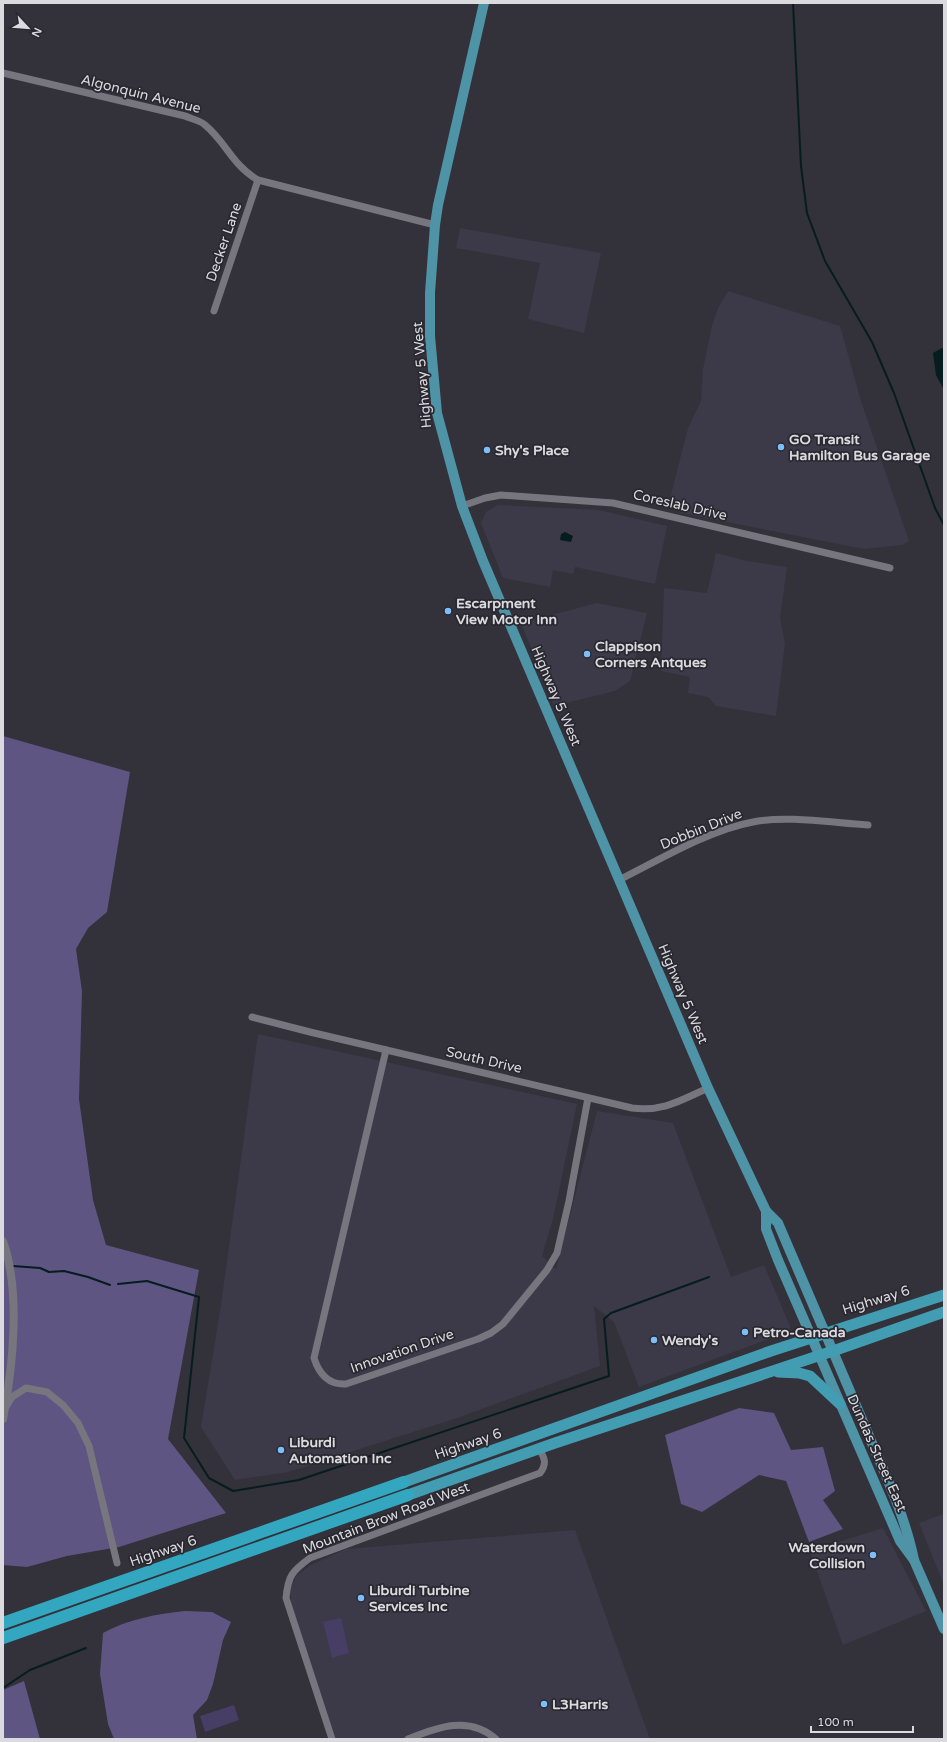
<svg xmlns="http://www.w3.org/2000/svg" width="947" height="1742" font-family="'Varela Round',sans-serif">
	<rect width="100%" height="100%" fill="#33313a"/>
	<!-- built -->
	<g fill="#3c3a48">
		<path d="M460,228L601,253L584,333L528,319L540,263L456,248Z"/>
		<path d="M728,291L840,326L861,401L909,541L902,545L864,549L681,513L669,502L688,428L701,401L703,369L712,326L718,308Z"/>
		<path d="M498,505L599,510L667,526L655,584L575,567L573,574L553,570L550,587L503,578L481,523L486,512Z"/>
		<path d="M716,553L747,561L787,567L780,618L785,643L776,716L716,706L708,697L688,693L690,677L661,671L664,588L707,593Z"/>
		<path d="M597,603L647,613L630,681L615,691L554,706L521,623Z"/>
		<path d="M258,1034L577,1104L553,1219L542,1256L556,1269L597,1111L673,1123L731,1277L764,1265L790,1326V1331L639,1387L614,1322L594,1306L600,1366L457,1418L288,1472L235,1480L201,1427L221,1305Z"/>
		<path d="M944,1514V1585L919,1523Z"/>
		<path d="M883,1528L926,1611L843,1645L810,1551Z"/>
		<path d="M575,1530L650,1739H335L291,1607L290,1590L296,1576L309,1566L346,1549Z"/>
	</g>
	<!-- green -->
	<g fill="#473e65">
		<path d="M341,1618L349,1653L332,1658L323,1622Z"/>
		<path d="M234,1705L239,1720L205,1732L200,1716Z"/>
	</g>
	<!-- forest -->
	<g fill="#5e5582">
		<path d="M3,736L130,772L107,912L88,928L76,949L82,991L79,1099L93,1200L106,1245L199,1270L168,1439L226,1513L119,1547L67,1556L27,1567L3,1565Z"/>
		<path d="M739,1408L774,1413L791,1450L823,1447L835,1491L823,1500L843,1529L809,1542L786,1481L759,1475L702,1512L681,1504L665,1435Z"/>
		<path d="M185,1611L212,1612L231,1622L223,1640L213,1684L207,1700L193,1715L197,1739H114L108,1724L100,1674L103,1633C128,1619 157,1614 185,1611Z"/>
		<path d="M24,1681L40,1739H3V1690Z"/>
	</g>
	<!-- water -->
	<g fill="#061d1f">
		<path d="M942,348H944V390L936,375L933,353Z"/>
		<path d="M565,532L573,536L571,542L560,540L561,534Z"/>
	</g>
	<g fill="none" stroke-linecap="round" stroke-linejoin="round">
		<!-- stream -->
		<g stroke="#061d1f" stroke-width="2">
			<path d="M793,3L801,166L807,213L825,261L872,342L894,393L935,508L944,525"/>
			<path d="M13,1266L40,1268L49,1272L64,1271L88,1277L110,1285"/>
			<path d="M118,1284L147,1281L199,1297L184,1438L209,1478L233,1491L299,1480L609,1376L604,1319L611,1313L709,1277"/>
			<path d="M3,1688L30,1670L86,1648"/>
		</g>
		<!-- minor -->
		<g stroke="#77767f" stroke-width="7">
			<path d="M3,73L185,116C191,119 200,120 205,125C226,142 232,165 258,180L435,225"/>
			<path d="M214,311L258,180"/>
			<path d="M462,506L485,498L501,495L613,503L890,568"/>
			<path d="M619,880C659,860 709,830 753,822C787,815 833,823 868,825"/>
			<path d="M252,1017L310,1032L632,1108C663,1112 681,1100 708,1088"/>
			<path d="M386,1050L314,1358C319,1374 328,1385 346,1384L478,1339L491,1333L503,1324L547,1270L557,1253L569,1201L588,1098"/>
			<path d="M6,1407L12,1397L26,1388L47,1392L63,1405L78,1423L89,1446L117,1563"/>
			<path d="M332,1739L286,1598C288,1576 292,1571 310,1558L540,1473C547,1464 545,1458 539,1449"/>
			<path d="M408,1739C438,1727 469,1715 496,1739"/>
		</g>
		<!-- tertiary -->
		<path stroke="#77767f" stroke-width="8" d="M3,1241C21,1292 13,1366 3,1419"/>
		<!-- primary -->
		<g stroke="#4f93a6" stroke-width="10">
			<path d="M484,3L438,205L435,225L430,293V336L437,413L462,506L483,561L708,1088L766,1211L778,1223C807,1291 837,1360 866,1429C884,1472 905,1515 914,1560"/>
			<path d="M766,1211V1229L778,1260L900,1541L914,1560L944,1629"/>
		</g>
		<!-- trunk -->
		<g stroke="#429db3" stroke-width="11">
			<path d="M778,1372L799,1373L810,1376L840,1404"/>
			<path d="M404,1482L771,1351L944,1295"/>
			<path d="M408,1495L555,1443L833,1351L944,1312"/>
		</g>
		<!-- motorway -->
		<g stroke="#34a7c0" stroke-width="12">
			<path d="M3,1623L404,1482"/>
			<path d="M3,1638L408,1495"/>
		</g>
	</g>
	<!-- markers -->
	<g fill="#7dbef9" stroke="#292830" stroke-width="1.5">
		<circle cx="781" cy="447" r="4"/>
		<circle cx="487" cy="450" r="4"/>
		<circle cx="448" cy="611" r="4"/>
		<circle cx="587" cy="654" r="4"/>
		<circle cx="745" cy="1332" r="4"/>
		<circle cx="654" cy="1340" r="4"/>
		<circle cx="281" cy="1450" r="4"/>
		<circle cx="873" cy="1555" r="4"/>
		<circle cx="361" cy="1598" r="4"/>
		<circle cx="544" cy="1704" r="4"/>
	</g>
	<g text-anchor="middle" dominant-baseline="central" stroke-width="3.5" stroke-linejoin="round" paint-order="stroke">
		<!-- street labels -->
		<g font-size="14" fill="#dbdadf" stroke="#292830">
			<text transform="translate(141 94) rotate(14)">Algonquin Avenue</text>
			<text transform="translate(224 242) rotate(-71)">Decker Lane</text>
			<text transform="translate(422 375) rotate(-95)">Highway 5 West</text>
			<text transform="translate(680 505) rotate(13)">Coreslab Drive</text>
			<text transform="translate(556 696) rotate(67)">Highway 5 West</text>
			<text transform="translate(701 829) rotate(-22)">Dobbin Drive</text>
			<text transform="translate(683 994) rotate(67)">Highway 5 West</text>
			<text transform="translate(484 1060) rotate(13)">South Drive</text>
			<text transform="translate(876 1300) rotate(-17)">Highway 6</text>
			<text transform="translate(402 1351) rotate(-19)">Innovation Drive</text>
			<text transform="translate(468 1444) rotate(-19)">Highway 6</text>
			<text transform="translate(877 1453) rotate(66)">Dundas Street East</text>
			<text transform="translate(386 1518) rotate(-21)">Mountain Brow Road West</text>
			<text transform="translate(163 1551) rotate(-19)">Highway 6</text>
		</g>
		<!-- poi labels -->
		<g font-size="14" font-weight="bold" fill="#dbdadf" stroke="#292830" text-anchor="start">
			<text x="789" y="439">GO Transit<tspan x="789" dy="16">Hamilton Bus Garage</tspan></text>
			<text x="495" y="450">Shy's Place</text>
			<text x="456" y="603">Escarpment<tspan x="456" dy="16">View Motor Inn</tspan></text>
			<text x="595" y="646">Clappison<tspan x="595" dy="16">Corners Antques</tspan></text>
			<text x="753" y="1332">Petro-Canada</text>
			<text x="662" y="1340">Wendy's</text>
			<text x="289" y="1442">Liburdi<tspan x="289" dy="16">Automation Inc</tspan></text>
			<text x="865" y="1547" text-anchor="end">Waterdown<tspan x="865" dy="16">Collision</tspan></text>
			<text x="369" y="1590">Liburdi Turbine<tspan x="369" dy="16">Services Inc</tspan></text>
			<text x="552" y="1704">L3Harris</text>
		</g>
	</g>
	<!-- border -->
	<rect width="947" height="1742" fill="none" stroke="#dbdadf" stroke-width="8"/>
	<!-- north arrow -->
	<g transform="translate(28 28) rotate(116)" stroke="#292830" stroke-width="3" paint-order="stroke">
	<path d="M0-3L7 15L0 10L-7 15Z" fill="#dbdadf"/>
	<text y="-6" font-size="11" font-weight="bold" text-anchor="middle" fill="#dbdadf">N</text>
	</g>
	<!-- scale -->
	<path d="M811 1726v6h102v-6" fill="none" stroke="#dbdadf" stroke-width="2"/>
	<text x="817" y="1726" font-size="12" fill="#dbdadf" stroke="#292830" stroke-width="3" paint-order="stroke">100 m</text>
</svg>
